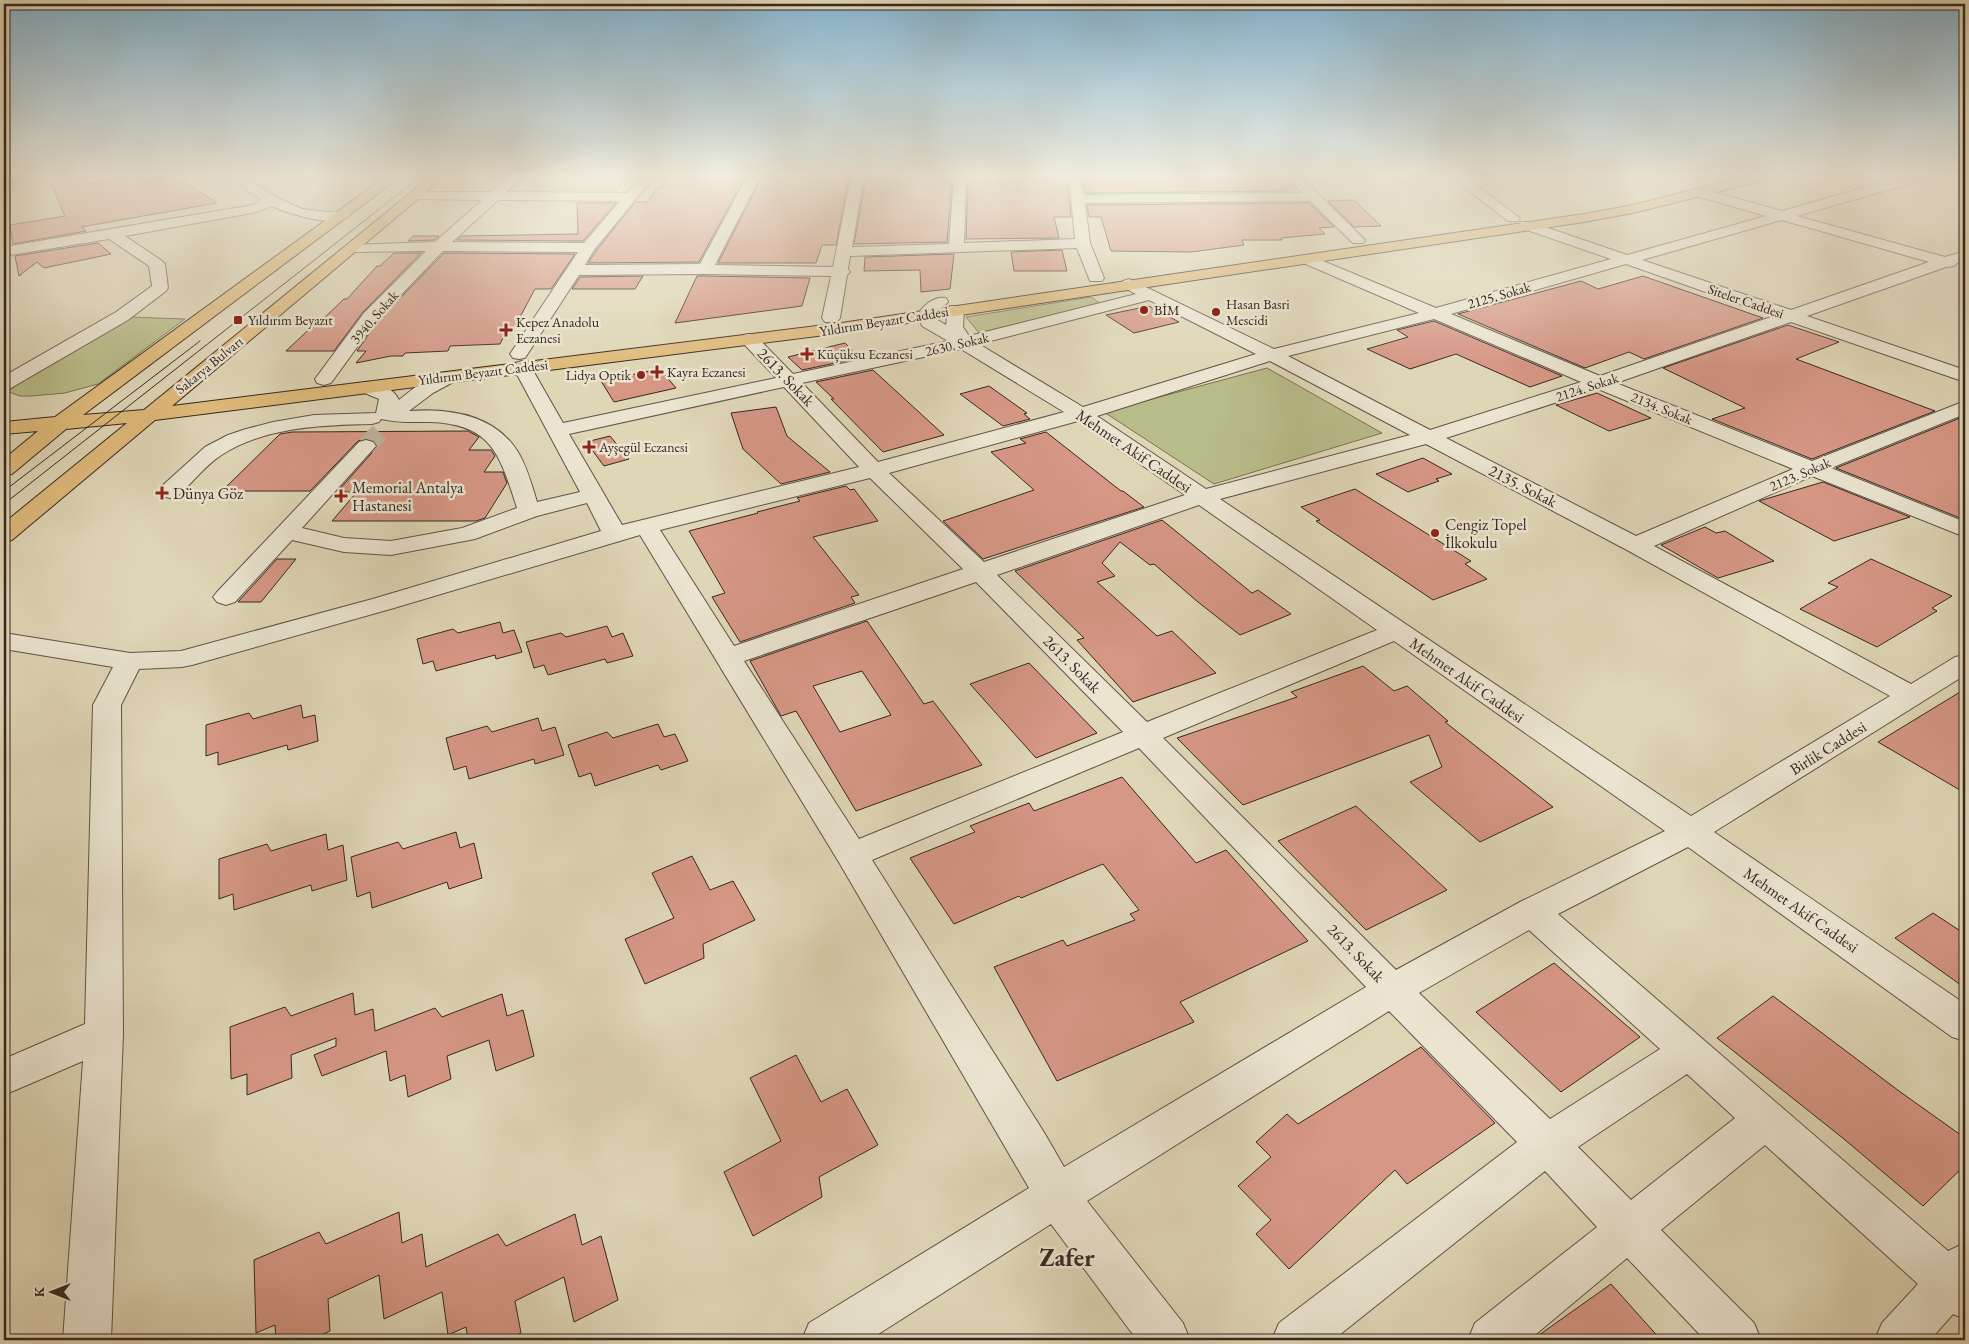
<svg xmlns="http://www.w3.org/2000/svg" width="1969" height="1344" font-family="'EB Garamond',serif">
	<rect width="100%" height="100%" fill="#dfd6b6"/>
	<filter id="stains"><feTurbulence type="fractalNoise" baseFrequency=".004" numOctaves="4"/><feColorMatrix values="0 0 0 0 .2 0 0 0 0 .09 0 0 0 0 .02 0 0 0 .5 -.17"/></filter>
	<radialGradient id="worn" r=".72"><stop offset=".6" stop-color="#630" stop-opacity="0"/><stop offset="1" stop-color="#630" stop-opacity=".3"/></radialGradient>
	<!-- green -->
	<g fill="#b8bc89" stroke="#787254">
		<path d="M523,177H626L614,194H506Z"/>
		<path d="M1091,297L1100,303L979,333L966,317Z"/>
		<path d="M130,317L185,319L98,384L65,393L32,396H20L9,392L22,377Z"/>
		<path d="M1267,368L1382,433L1214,484L1104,412Z"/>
	</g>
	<!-- building -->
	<g fill="#d69785" stroke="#372720" fill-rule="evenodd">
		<path d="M124,177H176L217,203L81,227L86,231L13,244L10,225L65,216L51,184L86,178L89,184Z"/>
		<path d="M666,177H745L699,262L588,263L596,251L635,202H647L658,187H662Z"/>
		<path d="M762,177H849L836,245H822L816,263H718Z"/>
		<path d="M866,177H942V182H952L947,242L854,244Z"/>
		<path d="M1025,177H1055L1056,181H1067L1071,217H1054L1059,238L966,239L968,182L1025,181Z"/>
		<path d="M1168,177L1276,178L1288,191L1086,193L1084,181H1169Z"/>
		<path d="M1354,200L1381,226L1354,227L1328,201Z"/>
		<path d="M577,203H616L583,241L457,240L462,236L578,234Z"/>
		<path d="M1309,203L1334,227L1319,228L1325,234L1281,238L1282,240H1242L1244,245L1191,252L1111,251L1101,217H1089L1087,205Z"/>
		<path d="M413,236H439L434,240L408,241Z"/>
		<path d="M98,243L111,254L44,268L37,262L19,276L15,256Z"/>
		<path d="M1062,250L1067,271H1014L1011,252Z"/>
		<path d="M394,253H421L363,312L334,351H286L320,319H323L344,299H347L377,266H380Z"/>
		<path d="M444,253L575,254L551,289H535L513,330H507L500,344L450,346L448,351L405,353L403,356H391L356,363L366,351H357L377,322Z"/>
		<path d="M954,254L950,289L921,292L920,270L864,271L865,257Z"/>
		<path d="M643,276L635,289H572L580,277Z"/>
		<path d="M697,276H705L810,278L802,306L675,323Z"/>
		<path d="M1643,276L1763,318L1644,359L1629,352L1585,368L1458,314L1581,281L1598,289Z"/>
		<path d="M1149,306L1179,322L1134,333L1106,315Z"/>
		<path d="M1434,321L1562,376L1530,387L1456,354L1410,369L1367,349L1408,337L1397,330Z"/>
		<path d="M1788,325L1839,342L1796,359L1935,411L1812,459L1712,419L1745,408L1663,368Z"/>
		<path d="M845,343L860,358L802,370L788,357Z"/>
		<path d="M660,369L676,388L614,402L601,381Z"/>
		<path d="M873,370L944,435L883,452L831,399H834L816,382Z"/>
		<path d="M989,386L1027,413L1024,414L1030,419L1003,426L960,394Z"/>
		<path d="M1597,393L1651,418L1609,431L1556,405Z"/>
		<path d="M776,407L787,436L830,472L781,484L743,449L731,413Z"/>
		<path d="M1965,416V520L1836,468Z"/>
		<path d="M468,431L479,437L469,450H491L495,456L484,472H503L507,483L485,518L476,521H332L356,493L338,491L378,446L374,441L367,438L358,441L310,491H222L280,434L292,432Z"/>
		<path d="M1046,432L1121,491H1123L1144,507L983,559L943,521L1034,490L991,452L1026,443L1020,439Z"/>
		<path d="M610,436L629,459L604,466L586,442Z"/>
		<path d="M1423,458L1452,474L1436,479L1439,481L1408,492L1376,474Z"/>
		<path d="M1823,482L1910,517L1834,541L1759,501Z"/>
		<path d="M846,486L850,490L854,489L878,521L813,537L859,595L851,597L855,603L740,642L712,597L725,593L689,531L758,513L757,512L800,501L797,498Z"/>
		<path d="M1355,489L1471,561L1465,564L1487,579L1433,600L1316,521L1320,520L1301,507Z"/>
		<path d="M1162,520L1252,593L1258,590L1291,614L1240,635L1198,602L1154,564L1150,565L1120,542L1102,563L1115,576L1097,582L1157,636L1172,631L1216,673L1133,702L1077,640L1084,638L1015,571Z"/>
		<path d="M1705,527L1716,533L1725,531L1774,561L1718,578L1661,545Z"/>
		<path d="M277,559H296L261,602H238Z"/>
		<path d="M1871,559L1952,596L1932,608L1937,611L1877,647L1800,609L1838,587L1828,583Z"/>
		<path d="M867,621L924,704L933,701L982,765L856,811L796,711L781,716L750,661ZM862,671L891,715L840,732L813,686Z"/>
		<path d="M500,622L503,633L514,630L522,652L496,659L495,655L436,671L433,661L423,664L417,639L453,629L458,633Z"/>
		<path d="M607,626L612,637L623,633L633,656L607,663L605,659L548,675L544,665L534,668L526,642L561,633L566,637Z"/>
		<path d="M1029,663L1097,733L1036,758L970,684Z"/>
		<path d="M1363,666L1394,691L1407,686L1448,721L1445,722L1553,807L1480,842L1410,782L1442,767L1429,735L1243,805L1177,738L1297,697L1291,692Z"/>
		<path d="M1965,689V793L1878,742Z"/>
		<path d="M301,705L303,718L315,715L318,741L288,750L287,745L218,765V752L206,756V725L249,713L253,719Z"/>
		<path d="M538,718L542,731L555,727L564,755L535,764L534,759L469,779L466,766L454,770L446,738L487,726L492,732Z"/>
		<path d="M658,724L664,737L675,734L688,761L661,770L658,765L595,786L591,773L579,777L568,745L607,732L613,738Z"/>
		<path d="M1122,777L1196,863L1226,850L1308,941L1180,1002L1194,1022L1057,1081L994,967L1063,940L1067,946L1135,920L1130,914L1139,910L1103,864L1021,898L1019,896L954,924L910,858L975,832L970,826L1029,803L1034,811Z"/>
		<path d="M1356,806L1447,890L1366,930L1278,841Z"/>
		<path d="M456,832L460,848L474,843L482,878L449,889L447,882L372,908L370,892L357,897L351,857L398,842L403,849Z"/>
		<path d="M326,834L328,850L343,845L347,880L312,891L311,885L234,910L233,894L219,899V859L267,844L271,851Z"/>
		<path d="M692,856L710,890L733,881L755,920L703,944L704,958L645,984L625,939L674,918L652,873Z"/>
		<path d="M1933,913L1965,934V988L1895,938Z"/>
		<path d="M1554,963L1640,1037L1561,1092L1476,1012Z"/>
		<path d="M353,993L355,1015L373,1009L375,1031L435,1008L442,1017L502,994L507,1016L523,1010L534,1056L496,1071L489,1040L447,1056L451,1079L408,1097L405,1075L390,1081L386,1051L322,1076L314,1055L336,1046V1038L291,1055L292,1078L247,1095V1074L231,1079L230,1027L285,1007L291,1016Z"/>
		<path d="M1773,996L1899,1091L1965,1138V1165L1923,1206L1844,1139L1717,1038Z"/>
		<path d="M1421,1047L1495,1123L1407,1184L1395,1170L1289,1269L1256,1234L1271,1220L1238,1186L1271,1157L1256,1142L1287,1114L1298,1124Z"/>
		<path d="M796,1055L821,1102L847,1089L878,1145L819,1177L822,1197L753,1236L724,1172L781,1141L750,1078Z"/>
		<path d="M399,1212L402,1243L422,1234L426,1267L498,1234L506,1246L575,1214L582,1245L601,1236L618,1300L574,1322L564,1277L515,1301L521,1333L506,1340H468L466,1327L448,1335L442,1292L384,1319L379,1275L328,1299L330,1331L310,1340H276L275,1325L256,1333L254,1260L319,1232L326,1244Z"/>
		<path d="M1611,1284L1661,1340H1532Z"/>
	</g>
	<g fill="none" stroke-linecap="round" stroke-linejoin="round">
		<!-- minor-tunnel -->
		<path stroke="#bdb398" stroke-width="19" stroke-dasharray="19 9" stroke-linecap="butt" d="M366,446L380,432"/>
		<!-- minor casing -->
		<g stroke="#615346" stroke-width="2">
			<g id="minor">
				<path d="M4,177H30L24,181L4,184Z"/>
				<path d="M229,177H244L278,198L302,209L327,212L343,211L350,215C338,230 287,213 272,206L257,212L125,236L162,261L165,264L168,288L166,291L128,320L11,388L4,390V376L116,312L152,286L149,266L109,239L4,256V247L253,205L260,201V199Z"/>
				<path d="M507,177H521L506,192L627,193L641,177H654L594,250L585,265L700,264L747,177H760L715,265L833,267L851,177H864L852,247L949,244L954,177H966L964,243L1075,239L1069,177H1081L1084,195L1302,193L1287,177H1301L1365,240L1363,243H1353L1310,201L1085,203L1090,243L1104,278L1102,281H1090L1077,248L850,256L848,269L850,272L847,275L840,318L837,322H825L822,318L831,276L705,274L579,275L525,358L519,359L513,358L510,354L578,252L443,251L376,321L331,383L324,385L317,383L315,379L364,313L426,251L352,252L347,251L345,248L347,245L435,242L482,200L416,199L409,195L411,192H491ZM498,200L620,201L584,243L452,242Z"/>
				<path d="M1451,177H1466L1520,218L1518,221H1508Z"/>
				<path d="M1902,177H1924L1923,180L1797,216L1945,257L1965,251V260L1957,263L1954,266L1946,267L1807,316L1965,370V382L1791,322L1616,383L1812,461L1965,401V414L1831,468L1965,522V537L1812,476L1654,546L1911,684L1955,657L1965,655V675L1714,832L1965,1004V1041L1952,1037L1688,847L1558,914L1948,1251L1965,1243V1319L1953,1314L1930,1340H1875L1882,1323L1918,1284L1765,1145L1661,1230L1754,1323L1761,1340H1705L1627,1258L1529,1340H1468L1475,1323L1597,1227L1545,1171L1333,1340H1272L1279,1323L1517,1142L1389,1011L1087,1201L1183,1323L1190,1340H1137L1051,1224L869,1340H802L809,1323L1029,1188L840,864L640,535L394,608L192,665L182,667L139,669L121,705L123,1034L111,1340H63L83,1061L4,1095V1059L85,1024L93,705L113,667L4,649V633L130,653L181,651L376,598L601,531L587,503L537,516L475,539L391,555L344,552L292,540L235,602L226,605L217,602L213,597L217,592L359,442L366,440L373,442L376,446L302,528L344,538L391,541L462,528L517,508C500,456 493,424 430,422C413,422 397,423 381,419L379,422L372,424C322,425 263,427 220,456C204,467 192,483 178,496L170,498L162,496L159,491L162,486L205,447L228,435L246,429L273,422L314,415L376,413L379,399L360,391L357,387L360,383C374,380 393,387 399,400C413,389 436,368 455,373L457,377L455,381L433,393L409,411C450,408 495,415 518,452C527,467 532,485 537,502L580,492L513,367L515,363L522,361L529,363L531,367L563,423L776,378L743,343L740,339L743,335L749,334L755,335L793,374L948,341L922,326L918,314C924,305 934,296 946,298L948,302L935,315L936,319L946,325L948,310L950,306H962L964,310L963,327L969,336L1136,294L1123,287L1121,284L1123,281L1129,279L1274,349L1419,313L1301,262L1298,259L1301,256H1311L1436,308L1611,259L1521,228L1519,225L1521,222H1531L1627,255L1766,216L1693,195L1691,192L1693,189H1703L1782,211ZM1782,220L1929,262L1791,310L1642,260ZM1626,264L1774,316L1600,376L1451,314ZM1149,300L1256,354L1083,407L979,344ZM1434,319L1581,382L1430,430L1288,356ZM961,349L1064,412L878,462L802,383ZM1270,361L1410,435L1206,489L1097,416ZM784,387L859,467L622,525L569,434ZM1598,389L1793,469L1636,536L1446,438ZM1078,421L1185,495L984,562L889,473ZM1426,444L1627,550L1890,696L1691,816L1220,499ZM870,478L963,569L734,646L660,530ZM1199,505L1377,630L1147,722L997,575ZM976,582L1123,732L859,839L744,661ZM1394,641L1665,831L1520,902L1396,970L1163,738ZM1139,748L1366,987L1064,1167L1045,1134L872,860ZM1529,930L1660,1049L1550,1119L1419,993ZM1687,1074L1735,1118L1631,1200L1578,1147Z"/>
			</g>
		</g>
		<!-- major casing -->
		<g stroke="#372720" stroke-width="2">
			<path id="major" d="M385,177H400L83,415L144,410L430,177H444L172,406L841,323L1584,214L1633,205L1743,177H1766L1765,180L1633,213L1584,222L841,333L155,420L12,540L4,542V523L127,423L66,429L12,474L4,475V459L38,431L4,434V422L55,417Z"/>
		</g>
		<!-- minor -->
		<use href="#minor" fill="#eae4d0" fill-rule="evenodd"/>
		<!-- major -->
		<use href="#major" fill="#e0bb7b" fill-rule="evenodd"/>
		<!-- tram -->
		<g stroke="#372720" stroke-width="1">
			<path d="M4,491L200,341"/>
			<path d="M4,504L420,177"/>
		</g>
	</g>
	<!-- sky -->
	<linearGradient id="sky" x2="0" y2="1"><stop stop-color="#86b6d2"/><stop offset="0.48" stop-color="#f1edde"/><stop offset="1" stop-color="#f1edde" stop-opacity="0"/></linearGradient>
	<rect width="1969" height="366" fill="url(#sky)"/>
	<!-- markers -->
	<g fill="#8f2418" stroke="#eae4d0" stroke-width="2">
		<circle cx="1144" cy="310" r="5"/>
		<circle cx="1216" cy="312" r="5"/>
		<rect x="233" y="315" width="10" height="10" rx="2.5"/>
		<path d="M503.5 322.5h5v5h5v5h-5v5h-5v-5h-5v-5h5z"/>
		<path d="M804.5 346.5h5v5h5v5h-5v5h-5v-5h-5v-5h5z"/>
		<path d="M654.5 364.5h5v5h5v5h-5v5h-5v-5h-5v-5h5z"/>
		<circle cx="641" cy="375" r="5"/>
		<path d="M586.5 439.5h5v5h5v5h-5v5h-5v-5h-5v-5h5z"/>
		<path d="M159.5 485.5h5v5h5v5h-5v5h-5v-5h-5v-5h5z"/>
		<path d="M338.5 488.5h5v5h5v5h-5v5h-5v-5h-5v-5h5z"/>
		<circle cx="1435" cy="533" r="5"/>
	</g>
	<g text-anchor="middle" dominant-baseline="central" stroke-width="5" stroke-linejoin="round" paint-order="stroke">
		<!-- far-street labels -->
		<g font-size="14" fill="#372720" stroke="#eae4d0">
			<text transform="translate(1499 295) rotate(-16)">2125. Sokak</text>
			<text transform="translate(1746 301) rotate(19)">Siteler Caddesi</text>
			<text transform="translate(374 317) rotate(-49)">3940. Sokak</text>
			<text transform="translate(884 321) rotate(-9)">Yıldırım Beyazıt Caddesi</text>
			<text transform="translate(957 344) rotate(-13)">2630. Sokak</text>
			<text transform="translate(209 365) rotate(-39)">Sakarya Bulvarı</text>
			<text transform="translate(483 372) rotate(-7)">Yıldırım Beyazıt Caddesi</text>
			<text transform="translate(1587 387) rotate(-18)">2124. Sokak</text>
			<text transform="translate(1662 408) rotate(22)">2134. Sokak</text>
			<text transform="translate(1800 474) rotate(-23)">2123. Sokak</text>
		</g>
		<!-- far-poi labels -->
		<g font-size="14" fill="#372720" stroke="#eae4d0" text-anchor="start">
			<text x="1226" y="304">Hasan Basri<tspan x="1226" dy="16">Mescidi</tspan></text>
			<text x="1154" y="310">BİM</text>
			<text x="248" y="320">Yıldırım Beyazıt</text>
			<text x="516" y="322">Kepez Anadolu<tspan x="516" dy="16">Eczanesi</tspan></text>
			<text x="817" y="354">Küçüksu Eczanesi</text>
			<text x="667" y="372">Kayra Eczanesi</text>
			<text x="631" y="375" text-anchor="end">Lidya Optik</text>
			<text x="599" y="447">Ayşegül Eczanesi</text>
		</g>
		<!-- street labels -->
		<g font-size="16" fill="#372720" stroke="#eae4d0">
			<text transform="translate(786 377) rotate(46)">2613. Sokak</text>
			<text transform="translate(1134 451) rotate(34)">Mehmet Akif Caddesi</text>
			<text transform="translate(1523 486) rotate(27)">2135. Sokak</text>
			<text transform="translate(1072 664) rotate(45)">2613. Sokak</text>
			<text transform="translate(1467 680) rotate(35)">Mehmet Akif Caddesi</text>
			<text transform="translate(1828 748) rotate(-32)">Birlik Caddesi</text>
			<text transform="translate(1801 910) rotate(35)">Mehmet Akif Caddesi</text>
			<text transform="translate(1356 953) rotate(46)">2613. Sokak</text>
		</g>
		<!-- poi labels -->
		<g font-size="16" fill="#372720" stroke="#eae4d0" text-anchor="start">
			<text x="352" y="487">Memorial Antalya<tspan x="352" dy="18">Hastanesi</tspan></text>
			<text x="173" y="493">Dünya Göz</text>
			<text x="1445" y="524">Cengiz Topel<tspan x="1445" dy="18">İlkokulu</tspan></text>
		</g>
		<!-- near-district labels -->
		<g font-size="25" font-weight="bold" fill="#372720" stroke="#eae4d0">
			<text x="1067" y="1257">Zafer</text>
		</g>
	</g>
	<!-- margin -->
	<rect width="1969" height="1344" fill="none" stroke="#dfd6b6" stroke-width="20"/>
	<rect x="5" y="5" width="1959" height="1334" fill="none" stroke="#372720" stroke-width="2.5"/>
	<rect x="10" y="10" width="1949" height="1324" fill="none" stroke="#372720"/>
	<!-- north arrow -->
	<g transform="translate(52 1292) rotate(270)" stroke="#eae4d0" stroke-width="4" paint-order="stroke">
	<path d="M0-4L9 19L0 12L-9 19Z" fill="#372720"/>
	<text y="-8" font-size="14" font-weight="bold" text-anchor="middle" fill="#372720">K</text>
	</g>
	<rect width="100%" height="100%" filter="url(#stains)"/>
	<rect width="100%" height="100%" fill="url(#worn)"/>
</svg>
